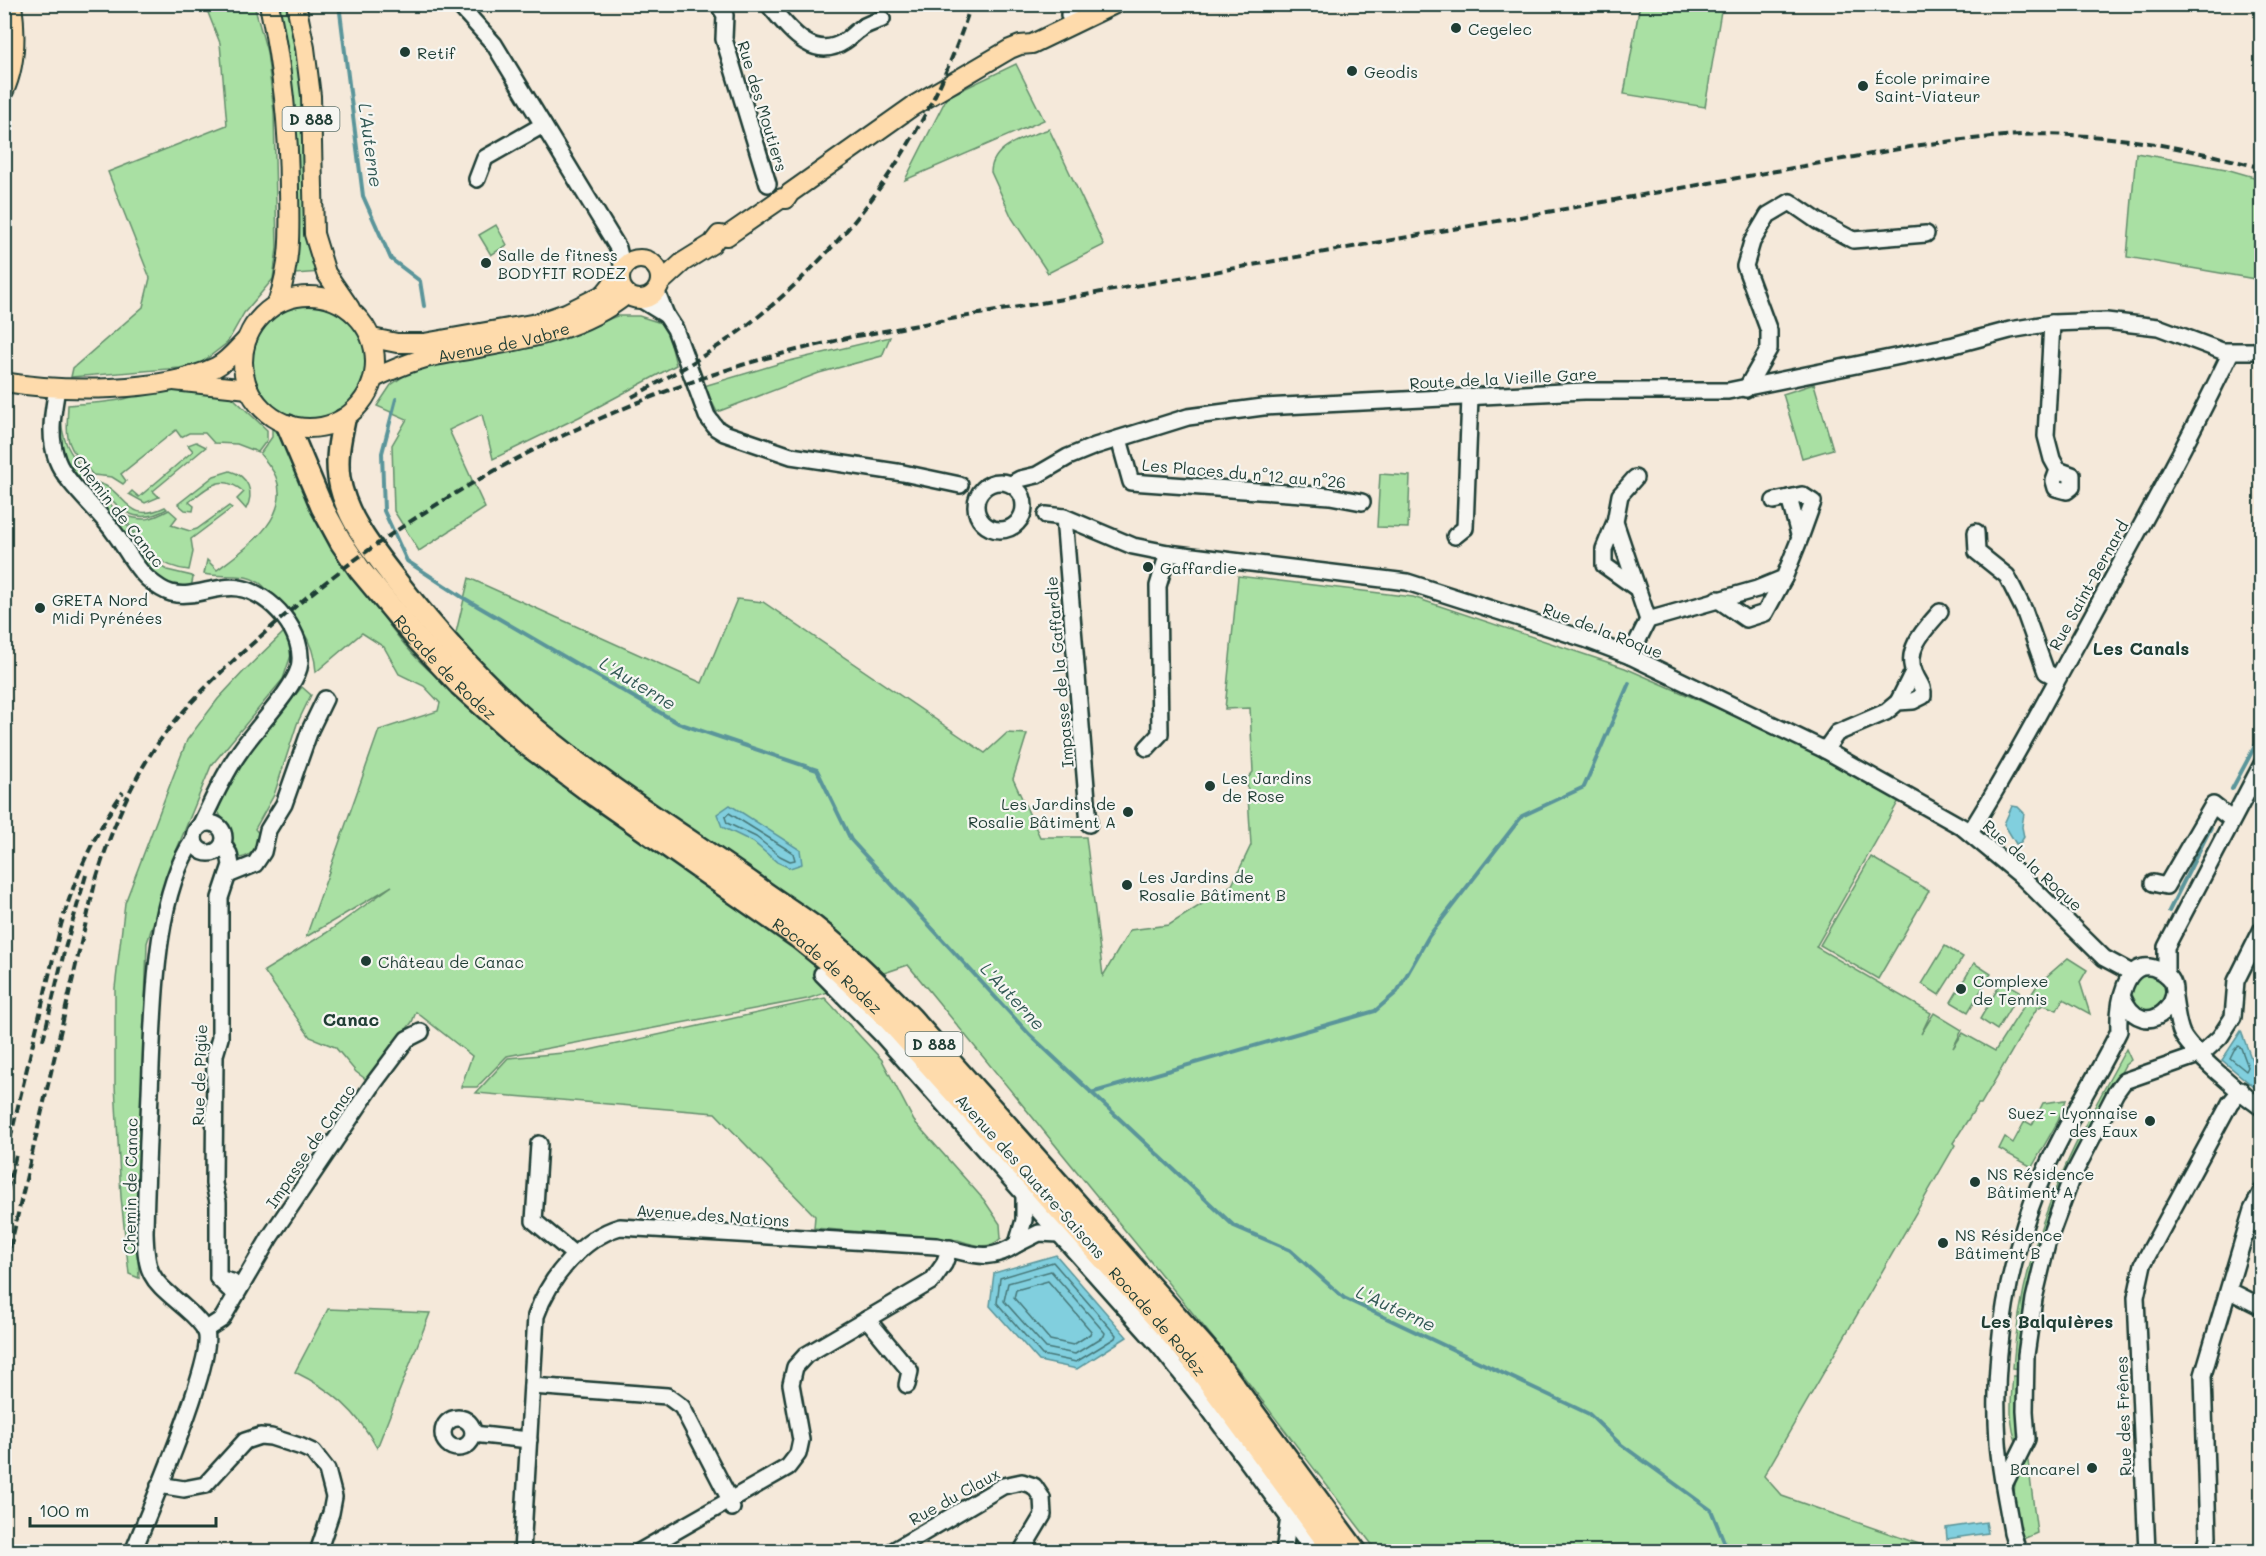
<svg xmlns="http://www.w3.org/2000/svg" width="2266" height="1556" font-family="Mali,sans-serif">
	<rect width="100%" height="100%" fill="#f5e9da"/>
	<filter id="ink" filterUnits="userSpaceOnUse"><feTurbulence type="fractalNoise" baseFrequency=".0167" numOctaves="2"/><feDisplacementMap in="SourceGraphic" scale="12" xChannelSelector="R" yChannelSelector="G"/><feConvolveMatrix kernelMatrix="1 2 1 2 8 2 1 2 1" color-interpolation-filters="sRGB"/></filter>
	<g filter="url(#ink)">
		<!-- green -->
		<g fill="#a9e0a3" stroke="#648e6c" stroke-width="1.5">
			<path d="M1640,4L1722,5L1705,107L1624,94Z"/>
			<path d="M205,5H254L267,52L274,112L277,248L273,279L244,313L227,343L201,363L180,368L71,377L73,368L143,307L150,278L108,172L227,125L220,43Z"/>
			<path d="M277,5H288L300,64L321,272L295,274C297,181 299,96 277,5Z"/>
			<path d="M1016,64L1044,120L905,180L947,97Z"/>
			<path d="M1049,129L1104,245L1048,273L1012,218L991,172C992,144 1028,137 1049,129Z"/>
			<path d="M2136,153L2226,169L2261,179V280L2127,257Z"/>
			<path d="M496,225L507,245L491,255L479,235Z"/>
			<circle cx="310" cy="362" r="57"/>
			<path d="M617,316H639L664,324L668,331L676,365L579,417L493,459L482,414L449,430L485,508L419,551L394,511L392,445L407,419L377,406L391,385L415,368L591,326Z"/>
			<path d="M890,337L882,356L819,373L717,412L704,386L781,363Z"/>
			<path d="M1814,384L1833,449L1802,458L1783,394Z"/>
			<path d="M183,391L222,393L232,397L267,430V440L258,452L237,444L214,443L205,433H189L181,437L176,430L121,474L126,481L123,484L112,477L93,475C66,444 66,446 68,405C84,403 130,403 140,392Z"/>
			<path d="M61,412C61,443 70,453 88,476L79,479L74,477L67,467L58,443L59,416Z"/>
			<path d="M272,428L286,442C304,474 321,507 338,539C367,593 396,646 444,683L469,578L702,683L737,599L763,602L985,753L1007,733L1027,734L1013,779L1040,837H1086L1103,976L1130,930L1169,925L1232,885L1251,845L1247,779L1253,772L1250,708L1225,709L1238,576L1413,597L1625,668L1806,747L1901,797L1816,947L1931,1013L1921,1034L1934,1013L1962,1030L1953,1048L1963,1033L1995,1051L2038,984L2068,958L2087,970L2080,982L2090,1014L2063,999L2057,1010L2044,1005L2037,1008L1981,1104H1978L1953,1143L1955,1145L1764,1476L1782,1496L1939,1551H1377L1231,1360L908,965L807,999L507,1056L477,1087H461L472,1056L416,1012L412,1022L367,1080L356,1072L335,1047L310,1037L264,971L326,933L392,886L306,937L379,730L438,711L440,703L424,686L399,674L384,647L362,633L316,672C314,638 295,617 271,594C267,591 263,584 258,582C242,572 221,578 204,574L207,560L217,570C244,549 292,519 276,477C273,469 266,461 260,454L272,437Z"/>
			<path d="M196,442L206,447L153,491L159,497L145,503L129,494L132,491L139,497L193,451L188,445Z"/>
			<path d="M230,471C248,476 255,492 246,509L237,499L244,492C221,473 209,486 189,502L194,506L193,511L185,510L178,504L214,476Z"/>
			<path d="M1380,474L1410,476L1408,528L1377,527Z"/>
			<path d="M89,483H94L158,565L167,570L192,576L193,578L191,587C175,589 165,583 152,575L84,486Z"/>
			<path d="M98,483C127,490 125,526 165,507L167,509C134,528 117,508 98,483Z"/>
			<path d="M229,506L232,508L191,539L193,552L189,570C152,566 142,542 122,515C144,521 149,521 169,510L177,517L171,525L190,531L197,529Z"/>
			<path d="M284,632L294,646L283,679L211,766L175,854L147,943L143,1067L136,1209L139,1278L129,1274L121,1197L115,1085V988L125,903L187,740L218,699L245,670Z"/>
			<path d="M302,687L311,695L297,724L274,795L255,829L260,835C256,848 254,855 240,858L229,849V832L218,811C230,763 271,725 302,687Z"/>
			<path d="M1871,857L1929,891L1878,979L1820,945Z"/>
			<path d="M1945,946L1963,957L1939,995L1922,984Z"/>
			<path d="M1974,963L1991,974L1968,1012L1951,1002Z"/>
			<circle cx="2148" cy="993" r="19"/>
			<path d="M2002,981L2020,991L1997,1030L1980,1019Z"/>
			<path d="M825,998L882,1060L914,1121L984,1200L1000,1224L1001,1238C988,1251 974,1245 958,1240L814,1228L815,1216L715,1113L476,1093L508,1058L585,1051Z"/>
			<path d="M2126,1049L2131,1060L2125,1065L2070,1169L2021,1369L2013,1368C2021,1243 2067,1156 2126,1049Z"/>
			<path d="M2066,1100L2058,1121L2032,1167L1999,1149L2005,1137L2013,1143L2025,1121L2032,1125L2043,1103Z"/>
			<path d="M328,1309L430,1313L377,1448C357,1411 332,1390 295,1372Z"/>
			<path d="M2013,1376H2020V1439L2018,1446C2008,1424 2011,1399 2013,1376Z"/>
			<path d="M2023,1456L2028,1461L2037,1533L2023,1539C2011,1510 2011,1485 2023,1456Z"/>
		</g>
		<!-- water -->
		<g fill="#81cfde" stroke="#5a959a" stroke-width="1.5">
			<path d="M730,805L800,850L802,864L790,868L777,862L753,842L722,827L717,814Z"/>
			<path d="M2012,806L2018,807L2024,813L2022,827L2024,837L2021,842L2016,844L2004,824Z"/>
			<path d="M2241,1031L2261,1085L2260,1092L2222,1060Z"/>
			<path d="M1056,1255L1127,1337L1077,1369L1039,1361L990,1306L994,1273Z"/>
			<path d="M1986,1522L1988,1533L1947,1539L1946,1528Z"/>
		</g>
		<g fill="none" stroke-linecap="round" stroke-linejoin="round">
			<!-- shore -->
			<g stroke="#467778" stroke-width="1.5">
				<path d="M729,813L793,853L795,860L790,861L780,856L756,837L727,823L725,817Z"/>
				<path d="M2238,1046L2241,1048L2248,1067L2246,1071L2230,1058L2234,1050Z"/>
				<path d="M1053,1262L1116,1335L1115,1338L1076,1362L1042,1355L997,1303L1000,1278Z"/>
				<path d="M1051,1271L1105,1333L1104,1336L1075,1354L1046,1348L1004,1301L1008,1283Z"/>
				<path d="M1048,1281L1091,1331L1090,1334L1073,1345L1050,1340L1014,1298L1016,1290Z"/>
			</g>
			<!-- stream -->
			<g stroke="#5a959a" stroke-width="4">
				<path d="M339,4L363,196L391,259L420,281L424,306"/>
				<path d="M396,399L382,453L384,511L407,561L462,597L678,723L817,770L851,840L1030,1035L1234,1226L1290,1250L1344,1298L1589,1414L1619,1443L1711,1510L1725,1544L1741,1552"/>
				<path d="M2232,789L2262,733"/>
				<path d="M2169,911L2211,827"/>
				<path d="M1091,1093L1375,1011L1397,992L1429,936L1522,816L1584,787L1629,683"/>
			</g>
			<!-- minor casing -->
			<g stroke="#1f3d34" stroke-width="20">
				<g id="minor">
					<path d="M458,4L494,44L618,248L623,268"/>
					<path d="M718,4L725,15L724,39L768,184"/>
					<path d="M768,4C788,27 812,63 845,41C851,37 855,32 860,29C866,24 875,22 882,19"/>
					<path d="M1070,4L1069,15L1073,25"/>
					<path d="M477,179L485,158L543,125"/>
					<path d="M655,293L659,297L666,315L675,329L707,416L716,428L724,433L791,456L903,473L960,485"/>
					<path d="M640,299L666,315"/>
					<path d="M2052,323L2046,436L2052,459L2058,470L2054,481L2056,488L2067,491L2072,487V475L2058,470"/>
					<path d="M57,388C53,413 48,435 57,460C65,482 98,510 113,531C125,546 134,567 148,579C154,584 163,591 171,593C193,599 217,584 239,588C271,593 307,634 299,668C293,690 255,729 241,750C224,773 213,800 200,826"/>
					<path d="M1746,389L1769,349V331L1745,266L1752,242L1768,215L1790,202L1819,222L1853,240L1926,234"/>
					<path d="M1119,439L1131,482L1330,496L1362,502"/>
					<path d="M1635,478L1620,495L1615,522L1648,620"/>
					<circle cx="1000" cy="506" r="24"/>
					<path d="M1011,484L1020,479L1037,475L1068,457L1095,446L1188,417L1263,407L1584,391H1728L1954,345L2010,330L2052,323L2106,321L2158,327L2222,351H2262"/>
					<path d="M1774,501L1789,498"/>
					<path d="M1046,515L1064,517L1133,546L1168,553L1407,582L1585,639L1630,656L1825,750L1962,827L2020,875L2104,958L2132,973"/>
					<path d="M1064,517L1089,824"/>
					<path d="M1615,522L1604,549V565L1635,587"/>
					<path d="M1976,532L1977,552L2007,576L2024,610L2046,672L2057,678"/>
					<path d="M1455,536L1465,528L1470,397"/>
					<path d="M1717,599L1746,619L1765,613L1784,578"/>
					<path d="M1630,656L1648,620L1757,589L1784,578L1800,538L1789,498L1802,495L1813,502L1800,538"/>
					<path d="M1898,702L1913,672"/>
					<path d="M1147,748L1160,734L1158,586L1168,553"/>
					<path d="M1825,750L1837,733L1886,712L1898,702L1913,701L1923,696C1924,687 1918,682 1915,674C1903,650 1926,628 1940,612"/>
					<circle cx="209" cy="838" r="15"/>
					<path d="M1970,832C2010,769 2044,703 2080,638C2131,544 2185,449 2231,352"/>
					<path d="M228,875L255,864L263,852L268,830L284,804L310,730L325,699"/>
					<path d="M2153,883L2166,886L2213,805L2231,819"/>
					<path d="M822,974L882,1035L1159,1346L1203,1401L1314,1552"/>
					<path d="M2166,974V947L2262,764"/>
					<path d="M2174,997C2176,1008 2177,1023 2182,1034C2191,1052 2243,1095 2262,1108"/>
					<path d="M539,1144L534,1221L575,1255"/>
					<path d="M1024,1195V1220L1017,1244L1039,1233L1059,1234"/>
					<path d="M218,1278V1202L214,1184L215,1055L220,1038V898L231,865L229,854L223,844"/>
					<path d="M218,1278L232,1282L238,1290L229,1289Z"/>
					<path d="M2230,1291L2262,1307"/>
					<path d="M867,1319L910,1371L907,1385"/>
					<path d="M205,1330L222,1319L270,1237L374,1083L407,1039L421,1032"/>
					<path d="M532,1386L667,1396L682,1407L727,1494L732,1508"/>
					<circle cx="458" cy="1433" r="15"/>
					<path d="M473,1434L529,1440"/>
					<path d="M159,1485L184,1489L205,1485L245,1441L260,1436L271,1437L302,1447L313,1452L327,1470L334,1497L331,1513L318,1552"/>
					<path d="M2004,1485L2027,1439L2025,1411L2026,1355L2034,1299L2047,1244L2071,1179L2116,1092L2124,1081L2193,1057L2206,1050L2220,1037L2233,1017L2236,981L2262,929"/>
					<path d="M133,1552C147,1516 216,1359 206,1332C202,1323 192,1314 185,1308C152,1279 146,1278 145,1232C146,1177 149,1122 151,1067C154,1000 155,895 194,839"/>
					<path d="M522,1552L536,1316C549,1278 582,1238 620,1227L936,1246C970,1252 986,1265 1017,1244"/>
					<path d="M639,1552L788,1467L798,1454L801,1440L791,1384L795,1367L806,1355L932,1281L944,1264L950,1248"/>
					<path d="M891,1552L1003,1486L1022,1482L1034,1486L1042,1498L1043,1515L1021,1552"/>
					<path d="M1284,1552L1289,1517"/>
					<path d="M2015,1552L2016,1545L2012,1532C2007,1502 2000,1472 1998,1442C1992,1350 2008,1256 2045,1171C2066,1123 2096,1078 2119,1031C2118,1008 2123,953 2159,970C2201,989 2144,1053 2122,995"/>
					<path d="M2147,1552L2136,1297L2143,1264L2230,1103L2241,1090"/>
					<path d="M2205,1552L2208,1537L2203,1375L2252,1210L2262,1191"/>
				</g>
			</g>
			<!-- major casing -->
			<g stroke="#1f3d34" stroke-width="22">
				<g id="major">
					<path d="M269,4C282,66 289,127 289,191C290,233 291,263 277,304"/>
					<path d="M296,4L305,48L311,96L314,234L326,273L350,308"/>
					<path d="M4,91C16,65 16,32 12,4"/>
					<circle cx="640" cy="279" r="20"/>
					<path d="M660,283L683,262L712,244L719,235L727,236L782,198L786,199L790,193L913,106L1010,49L1020,45L1032,44L1115,4"/>
					<circle cx="309" cy="362" r="66"/>
					<path d="M372,338L397,343H424L537,323L566,313L604,294L620,274"/>
					<path id="s1" d="M374,378C392,370 411,361 430,357C496,343 573,339 627,294"/>
					<path d="M174,381L248,389"/>
					<path d="M4,382C63,392 161,393 216,367C228,361 238,348 247,339"/>
				</g>
			</g>
			<!-- highway casing -->
			<g stroke="#1f3d34" stroke-width="26">
				<g id="highway">
					<path d="M344,420C340,439 336,457 339,478C345,518 376,555 401,587C441,638 484,685 534,728C603,786 681,834 755,886C774,900 795,913 814,927C848,954 879,985 910,1017L1211,1355L1356,1552"/>
					<path id="s2" d="M288,426L322,507L341,542L360,570L418,640L460,685L525,743L596,796L798,937L829,962L885,1015L1165,1327L1190,1356L1335,1552"/>
				</g>
			</g>
			<!-- minor -->
			<use href="#minor" stroke="#f6f6f2" stroke-width="15"/>
			<!-- major -->
			<use href="#major" stroke="#fedbac" stroke-width="18"/>
			<!-- highway -->
			<use href="#highway" stroke="#fedbac" stroke-width="21"/>
			<!-- rail -->
			<g stroke="#1f3d34" stroke-width="4" stroke-dasharray="9 4.5" stroke-linecap="butt">
				<path d="M632,397C676,373 720,348 759,316C857,237 934,126 971,4"/>
				<path d="M43,1040L64,952L86,875"/>
				<path d="M4,1165L61,925C75,877 94,834 123,792"/>
				<path d="M4,1204L16,1154"/>
				<path d="M4,1274L95,883C109,836 127,790 154,749C187,701 232,661 276,623C412,505 571,419 742,365C778,354 814,346 851,337L1921,145C1971,139 2022,132 2072,135C2137,138 2199,151 2262,168"/>
			</g>
		</g>
	</g>
	<!-- markers -->
	<g fill="#1f3d34" stroke="#f6f6f2" stroke-width="2">
		<circle cx="1456" cy="28" r="6"/>
		<circle cx="405" cy="52" r="6"/>
		<circle cx="1352" cy="71" r="6"/>
		<circle cx="1863" cy="86" r="6"/>
		<circle cx="486" cy="263" r="6"/>
		<circle cx="1148" cy="567" r="6"/>
		<circle cx="40" cy="608" r="6"/>
		<circle cx="1210" cy="786" r="6"/>
		<circle cx="1128" cy="812" r="6"/>
		<circle cx="1127" cy="885" r="6"/>
		<circle cx="366" cy="961" r="6"/>
		<circle cx="1961" cy="989" r="6"/>
		<circle cx="2150" cy="1121" r="6"/>
		<circle cx="1975" cy="1182" r="6"/>
		<circle cx="1943" cy="1243" r="6"/>
		<circle cx="2092" cy="1468" r="6"/>
	</g>
	<g text-anchor="middle" dominant-baseline="central" stroke-width="4.5" stroke-linejoin="round" paint-order="stroke">
		<!-- shield labels -->
		<g fill="#f6f6f2" stroke="#60746d" stroke-width="1.5">
			<rect x="282.5" y="107" width="57" height="24" rx="4.5"/>
			<rect x="905.5" y="1032" width="57" height="24" rx="4.5"/>
		</g>
		<g font-size="15" font-weight="bold" fill="#1f3d34">
			<text x="311" y="119">D 888</text>
			<text x="934" y="1044">D 888</text>
		</g>
		<!-- poi labels -->
		<g font-size="16" fill="#1f3d34" stroke="#f6f6f2" text-anchor="start">
			<text x="1468" y="28">Cegelec</text>
			<text x="417" y="52">Retif</text>
			<text x="1364" y="71">Geodis</text>
			<text x="1875" y="77">École primaire<tspan x="1875" dy="18">Saint-Viateur</tspan></text>
			<text x="498" y="254">Salle de fitness<tspan x="498" dy="18">BODYFIT RODEZ</tspan></text>
			<text x="1160" y="567">Gaffardie</text>
			<text x="52" y="599">GRETA Nord<tspan x="52" dy="18">Midi Pyrénées</tspan></text>
			<text x="1222" y="777">Les Jardins<tspan x="1222" dy="18">de Rose</tspan></text>
			<text x="1116" y="803" text-anchor="end">Les Jardins de<tspan x="1116" dy="18">Rosalie Bâtiment A</tspan></text>
			<text x="1139" y="876">Les Jardins de<tspan x="1139" dy="18">Rosalie Bâtiment B</tspan></text>
			<text x="378" y="961">Château de Canac</text>
			<text x="1973" y="980">Complexe<tspan x="1973" dy="18">de Tennis</tspan></text>
			<text x="2138" y="1112" text-anchor="end">Suez - Lyonnaise<tspan x="2138" dy="18">des Eaux</tspan></text>
			<text x="1987" y="1173">NS Résidence<tspan x="1987" dy="18">Bâtiment A</tspan></text>
			<text x="1955" y="1234">NS Résidence<tspan x="1955" dy="18">Bâtiment B</tspan></text>
			<text x="2080" y="1468" text-anchor="end">Bancarel</text>
		</g>
		<!-- street labels -->
		<g font-size="16" fill="#1f3d34" stroke="#f6f6f2">
			<text transform="translate(763 106) rotate(73)">Rue des Moutiers</text>
			<text stroke="none"><textPath href="#s1" startOffset="135">Avenue de Vabre</textPath></text>
			<text transform="translate(1503 378) rotate(-3)">Route de la Vieille Gare</text>
			<text transform="translate(1244 473) rotate(5)">Les Places du n°12 au n°26</text>
			<text transform="translate(119 511) rotate(52)">Chemin de Canac</text>
			<text transform="translate(2088 585) rotate(-61)">Rue Saint-Bernard</text>
			<text transform="translate(1603 630) rotate(21)">Rue de la Roque</text>
			<text stroke="none"><textPath href="#s2" startOffset="291">Rocade de Rodez</textPath></text>
			<text transform="translate(1059 672) rotate(-95)">Impasse de la Gaffardie</text>
			<text transform="translate(2033 865) rotate(42)">Rue de la Roque</text>
			<text stroke="none"><textPath href="#s2" startOffset="777">Rocade de Rodez</textPath></text>
			<text transform="translate(199 1075) rotate(-88)">Rue de Pigüe</text>
			<text transform="translate(310 1146) rotate(-56)">Impasse de Canac</text>
			<text transform="translate(1031 1176) rotate(48)">Avenue des Quatre-Saisons</text>
			<text transform="translate(130 1186) rotate(-89)">Chemin de Canac</text>
			<text transform="translate(713 1215) rotate(4)">Avenue des Nations</text>
			<text stroke="none"><textPath href="#s2" startOffset="1263">Rocade de Rodez</textPath></text>
			<text transform="translate(2123 1416) rotate(-92)">Rue des Frênes</text>
			<text transform="translate(954 1496) rotate(-29)">Rue du Claux</text>
		</g>
		<!-- water labels -->
		<g font-size="18" font-style="italic" fill="#335a56" stroke="#f6f6f2">
			<text transform="translate(371 145) rotate(82)">L'Auterne</text>
			<text transform="translate(638 683) rotate(31)">L'Auterne</text>
			<text transform="translate(1013 996) rotate(47)">L'Auterne</text>
			<text transform="translate(1396 1308) rotate(25)">L'Auterne</text>
		</g>
		<!-- neighbourhood labels -->
		<g font-size="18" font-weight="bold" fill="#1f3d34" stroke="#f6f6f2">
			<text x="2141" y="648">Les Canals</text>
			<text x="351" y="1019">Canac</text>
			<text x="2047" y="1321">Les Balquières</text>
		</g>
	</g>
	<!-- margin -->
	<rect width="2266" height="1556" fill="none" stroke="#f6f6f2" stroke-width="24"/>
	<rect x="12" y="12" width="2242" height="1532" fill="none" stroke="#1f3d34" stroke-width="2" filter="url(#ink)"/>
	<!-- scale -->
	<path d="M30 1517v9h186v-9" fill="none" stroke="#1f3d34" stroke-width="3"/>
	<text x="39" y="1517" font-size="18" fill="#1f3d34" stroke="#f6f6f2" stroke-width="4.5" paint-order="stroke">100 m</text>
</svg>
